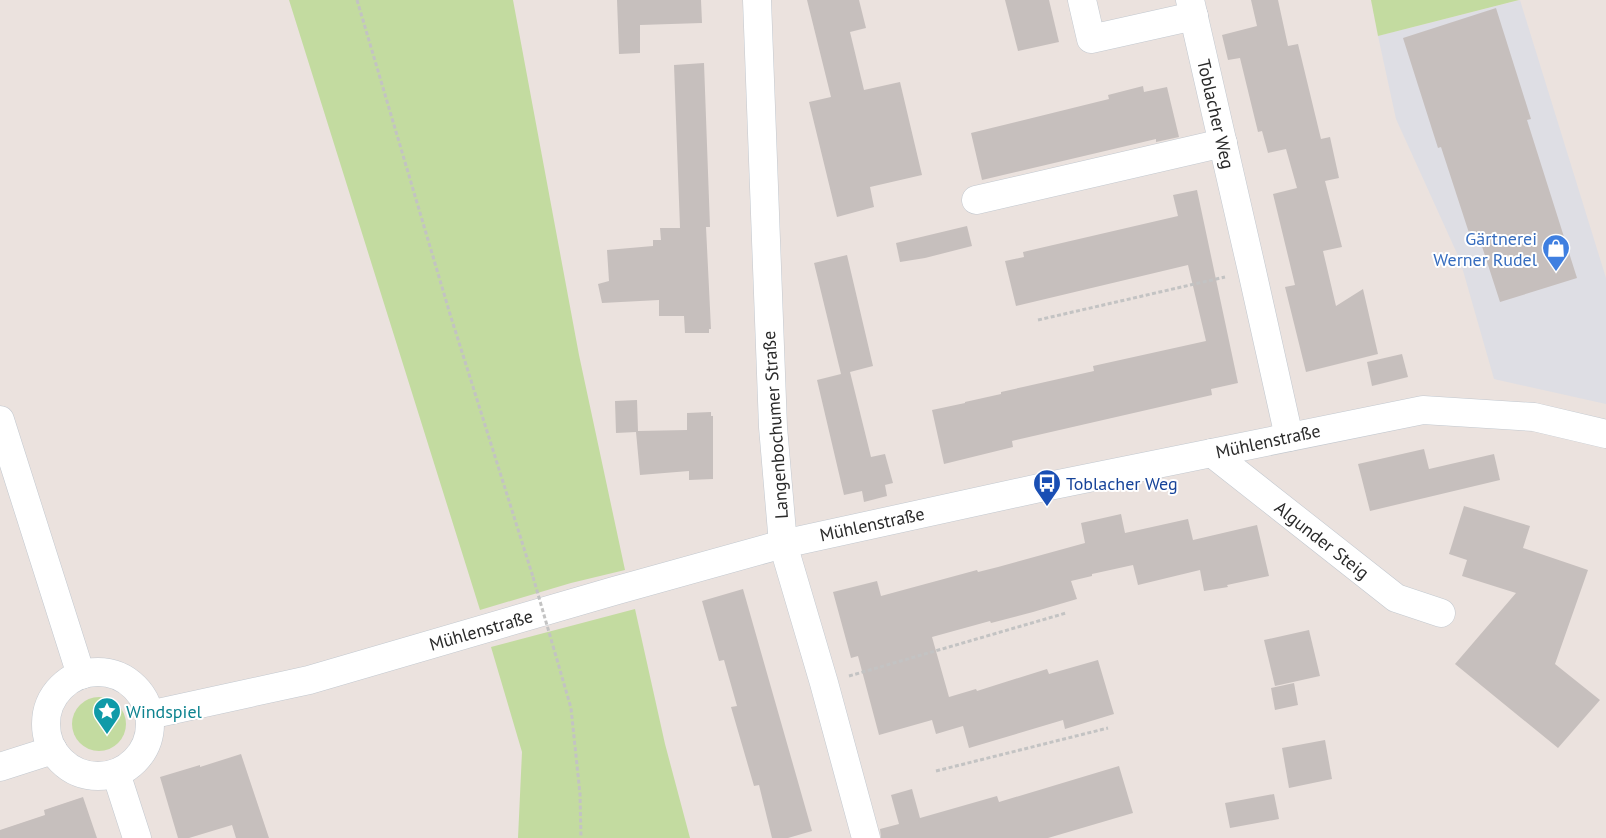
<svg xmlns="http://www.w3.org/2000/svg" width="1606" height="838" font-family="'PT Sans',sans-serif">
	<rect width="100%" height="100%" fill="#ebe2de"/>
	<!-- industrial -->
	<path fill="#dedee4" d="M1520,0L1606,278V404L1494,379L1460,260L1396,119L1378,36Z"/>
	<!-- green -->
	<g fill="#c3dba0">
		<path d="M289,0H513L579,355L625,570L571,583L480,610Z"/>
		<path d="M1371,0H1519L1378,36Z"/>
		<path d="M635,609L665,744L690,838H518L522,752L491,647Z"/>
		<circle cx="99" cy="724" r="27"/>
	</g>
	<!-- building -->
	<g fill="#c6bfbd">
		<path d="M617,0H701L702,23L640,25V53L619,54Z"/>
		<path d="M807,0H859L866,28L850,32L864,90L900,82L922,175L870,187L874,207L837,217L809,102L831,97Z"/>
		<path d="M1005,0H1049L1059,42L1018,51Z"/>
		<path d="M1251,0H1278L1288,46L1298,44L1321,139L1330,137L1339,178L1325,181L1342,247L1323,251L1336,306L1363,289L1378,354L1306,372L1285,287L1295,285L1273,194L1297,188L1286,149L1268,153L1262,131L1258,132L1240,58L1228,60L1222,35L1257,26Z"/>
		<path d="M1496,8L1531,119L1527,120L1577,278L1500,302L1478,234L1470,236L1441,147L1438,148L1403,38Z"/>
		<path d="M704,63L710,227H706L711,329H709V333H685L684,316H659V300L602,303L598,284L609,281L607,250L653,246V240H661L660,228H680L674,65Z"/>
		<path d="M1143,86L1144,92L1167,87L1179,137L1156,142V139L982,180L971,133L1109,99L1108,95Z"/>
		<path d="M1197,190L1238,383L1211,389L1212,395L1012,441L1013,447L944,464L932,410L965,403V402L1001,394V392L1023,387L1094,371L1093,366L1206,341L1188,265L1016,306L1005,261L1024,257L1023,252L1178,216L1173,195Z"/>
		<path d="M967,226L972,246L925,258L900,262L896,243Z"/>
		<path d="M847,255L873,366L850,372L871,457L885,454L893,483L885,485L887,496L864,502L862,491L844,495L817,380L841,374L814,263Z"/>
		<path d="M1402,354L1408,377L1372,386L1367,362Z"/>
		<path d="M637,400L638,431L687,430V413L711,412V416H713V479L689,480V471L640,475L636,432L616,433L615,401Z"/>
		<path d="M1424,449L1429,469L1494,454L1500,480L1370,511L1358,464Z"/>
		<path d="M1464,506L1530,526L1523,548L1588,570L1555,664L1600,700L1558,748L1455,664L1516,593L1462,576L1467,560L1449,554Z"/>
		<path d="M1121,514L1125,533L1188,519L1193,540L1257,525L1269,576L1227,585L1228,587L1204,591L1200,570L1138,585L1133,565L1092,574V576L1071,581L1077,599L1033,612L991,623L990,621L932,637L949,697L976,689L977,691L1047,669L1049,674L1098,660L1114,714L1065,729L1063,720L969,748L963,726L936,734L932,720L879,735L858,656L851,658L833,592L877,581L881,596L977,570L978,572L998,567L1085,543L1081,523Z"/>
		<path d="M743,589L812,831L788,838H772L759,785L754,786L731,707L737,706L724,660L719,661L702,601Z"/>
		<path d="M1309,630L1320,676L1275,686L1264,640Z"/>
		<path d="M1294,683L1298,705L1275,710L1271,688Z"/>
		<path d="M1325,740L1332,779L1289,788L1282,748Z"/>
		<path d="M241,754L269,838H236L232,825L189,838H178L160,777L200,765V767Z"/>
		<path d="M1119,766L1133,813L1048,838H881L880,829L899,824L891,795L912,789L920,818L997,796L999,802Z"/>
		<path d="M1274,794L1279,819L1230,828L1225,803Z"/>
		<path d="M83,797L97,838H0V830L45,815L44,810Z"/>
	</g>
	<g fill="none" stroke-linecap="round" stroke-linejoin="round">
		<!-- minor casing -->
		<g stroke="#c2c8cf" stroke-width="29">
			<g id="minor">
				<path d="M757,0L773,427L783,544L824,683L866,838"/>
				<path d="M1082,0L1091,39L1194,16"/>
				<path d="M1190,0L1252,271L1289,437"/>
				<path d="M976,200L1223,143"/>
				<path d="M0,420L81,675"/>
				<path d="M1212,453L1396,598L1441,613"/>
				<circle cx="98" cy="724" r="52"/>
				<path d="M149,715L309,680L614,591L783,544L1044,487L1423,410L1534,417L1606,434"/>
				<path d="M0,767L53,750"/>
				<path d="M116,773L137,838"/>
			</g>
		</g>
		<!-- path -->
		<g stroke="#c3c3c3" stroke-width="3" stroke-dasharray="4 2.5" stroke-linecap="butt">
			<path d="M357,0L450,314L533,577"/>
			<path d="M1038,320L1225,277"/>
			<path d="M553,646L571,708L580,794L581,838"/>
			<path d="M849,676L1066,613"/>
			<path d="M936,771L1108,728"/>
		</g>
		<!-- minor -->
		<use href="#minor" stroke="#fff" stroke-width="28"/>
		<!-- path-bridge -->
		<path stroke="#c3c3c3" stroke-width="3" stroke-dasharray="4 2.5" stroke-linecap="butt" d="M533,577L553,646"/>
	</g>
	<!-- icons -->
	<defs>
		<g id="shop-pin" transform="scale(1.4375)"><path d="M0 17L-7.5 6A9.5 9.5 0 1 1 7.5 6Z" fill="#3f7fe0" stroke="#fff"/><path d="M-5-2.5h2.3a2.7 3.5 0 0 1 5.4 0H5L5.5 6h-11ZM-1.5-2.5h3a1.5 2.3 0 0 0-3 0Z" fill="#fff"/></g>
		<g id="bus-pin" transform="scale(1.4375)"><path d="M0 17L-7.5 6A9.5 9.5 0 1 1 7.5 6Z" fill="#1a4fb4" stroke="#fff"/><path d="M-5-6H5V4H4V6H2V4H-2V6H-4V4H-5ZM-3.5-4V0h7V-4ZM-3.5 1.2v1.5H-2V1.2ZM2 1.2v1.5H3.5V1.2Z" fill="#fff"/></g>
		<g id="sight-pin" transform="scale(1.4375)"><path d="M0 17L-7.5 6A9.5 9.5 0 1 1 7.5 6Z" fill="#0f9aa8" stroke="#fff"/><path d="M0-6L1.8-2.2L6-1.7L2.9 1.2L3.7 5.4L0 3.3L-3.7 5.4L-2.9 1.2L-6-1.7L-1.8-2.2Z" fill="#fff"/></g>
	</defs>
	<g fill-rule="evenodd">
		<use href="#shop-pin" x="1556" y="248"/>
		<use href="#bus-pin" x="1047" y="483"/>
		<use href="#sight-pin" x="107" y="711"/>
	</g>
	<g text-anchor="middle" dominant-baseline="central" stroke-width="4" stroke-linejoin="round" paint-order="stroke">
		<!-- street labels -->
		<g font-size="18" fill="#2a2a2a" stroke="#fff">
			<text transform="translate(1216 114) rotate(77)">Toblacher Weg</text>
			<text transform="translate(775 425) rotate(-94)">Langenbochumer Straße</text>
			<text transform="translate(1268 441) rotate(-12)">Mühlenstraße</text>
			<text transform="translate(872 524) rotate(-12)">Mühlenstraße</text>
			<text transform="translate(1322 540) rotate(38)">Algunder Steig</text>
			<text transform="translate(481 630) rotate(-16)">Mühlenstraße</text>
		</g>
		<!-- shop labels -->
		<g font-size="18" fill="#366cbe" stroke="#fff" text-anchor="end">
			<text x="1537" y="238">Gärtnerei<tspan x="1537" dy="21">Werner Rudel</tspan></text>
		</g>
		<!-- transit labels -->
		<g font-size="18" fill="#164399" stroke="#fff" text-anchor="start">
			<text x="1066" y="483">Toblacher Weg</text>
		</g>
		<!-- culture labels -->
		<g font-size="18" fill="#0d838f" stroke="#fff" text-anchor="start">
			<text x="126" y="711">Windspiel</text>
		</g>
	</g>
</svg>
